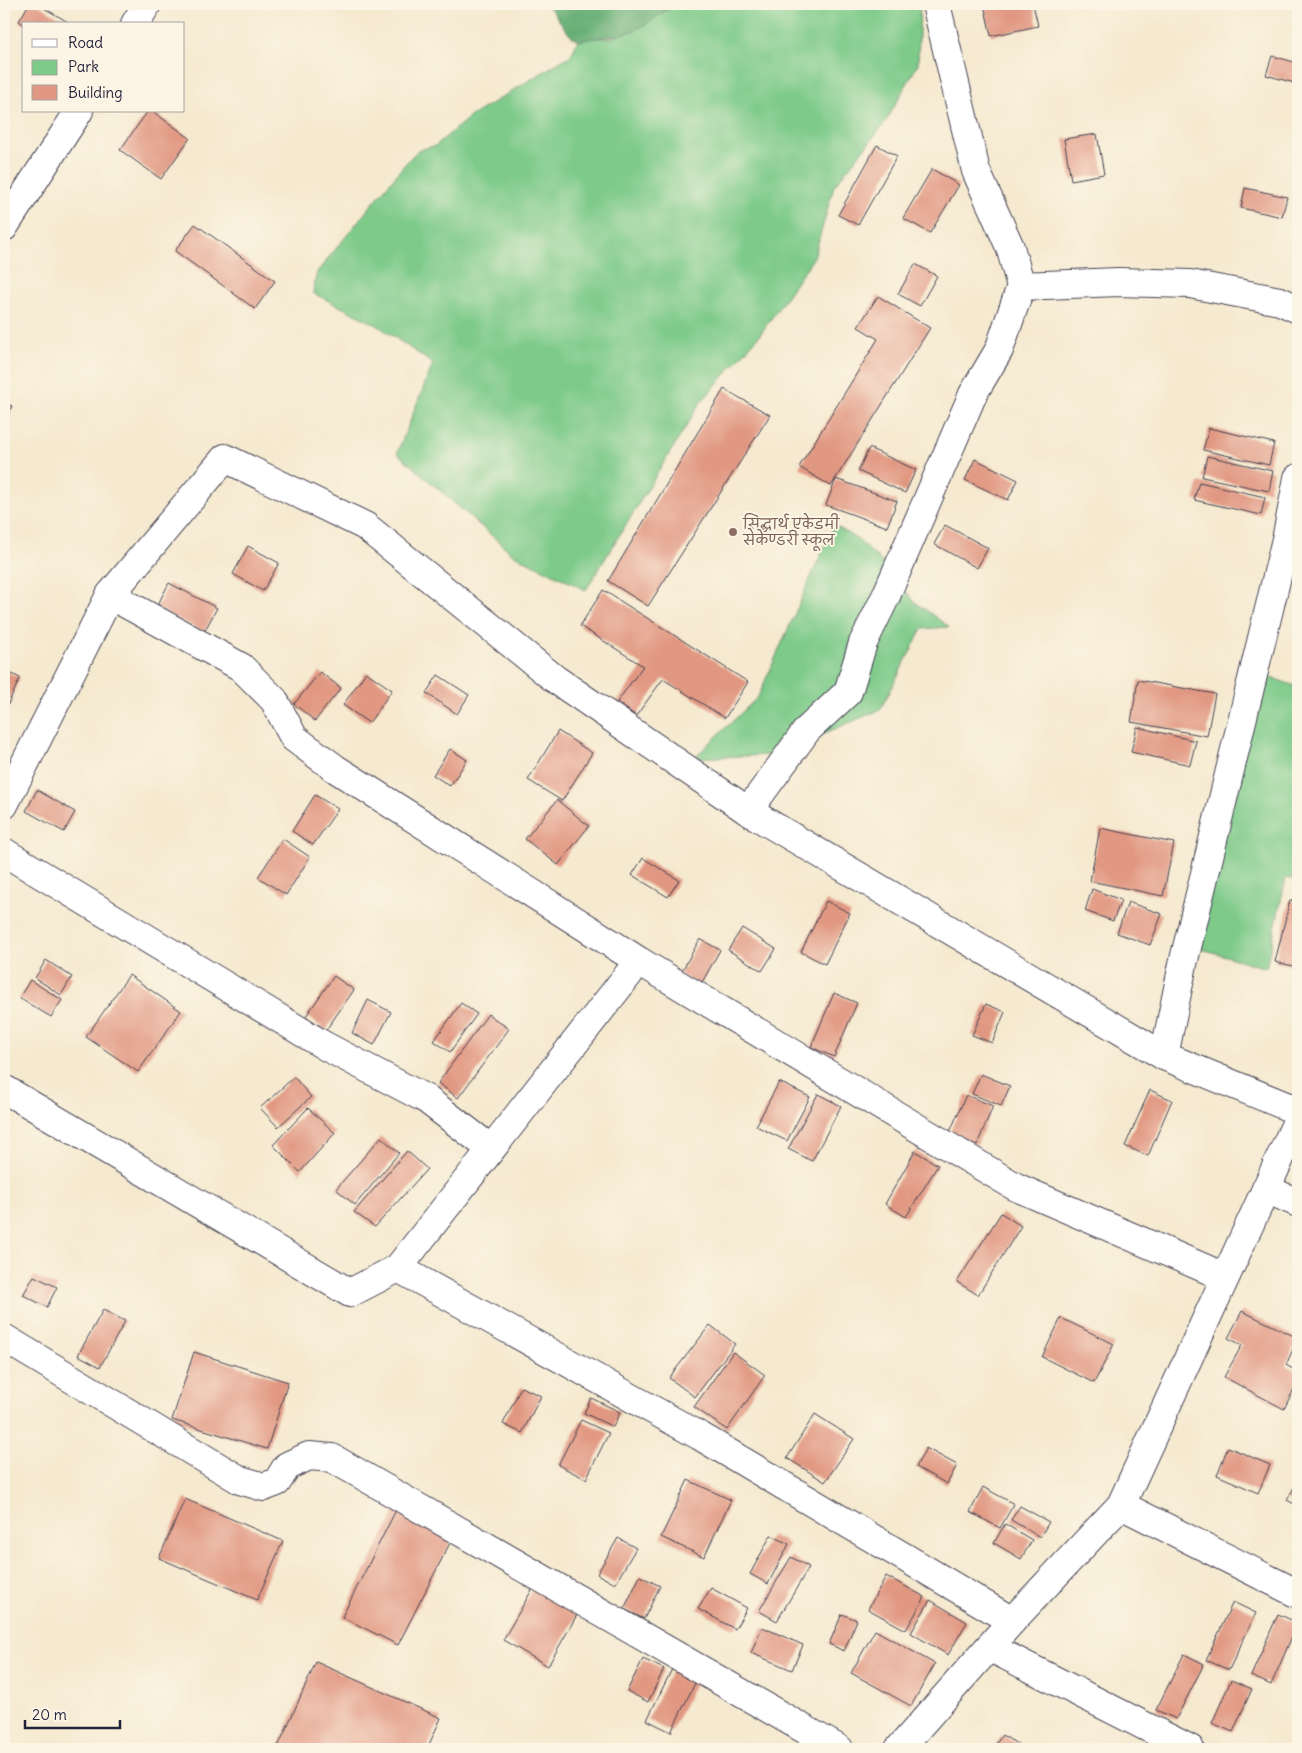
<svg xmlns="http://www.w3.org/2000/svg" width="1302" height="1753" font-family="Delius,'Playpen Sans Deva',sans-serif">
	<rect width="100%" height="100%" fill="#fcf5e5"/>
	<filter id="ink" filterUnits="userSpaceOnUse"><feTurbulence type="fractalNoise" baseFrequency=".02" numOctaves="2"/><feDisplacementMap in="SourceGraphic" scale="10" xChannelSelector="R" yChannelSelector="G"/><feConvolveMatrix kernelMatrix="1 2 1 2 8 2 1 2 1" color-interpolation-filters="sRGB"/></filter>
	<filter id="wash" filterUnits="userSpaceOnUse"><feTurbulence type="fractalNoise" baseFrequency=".0096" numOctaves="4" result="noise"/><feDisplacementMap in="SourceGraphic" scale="20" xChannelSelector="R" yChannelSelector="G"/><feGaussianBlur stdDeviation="1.12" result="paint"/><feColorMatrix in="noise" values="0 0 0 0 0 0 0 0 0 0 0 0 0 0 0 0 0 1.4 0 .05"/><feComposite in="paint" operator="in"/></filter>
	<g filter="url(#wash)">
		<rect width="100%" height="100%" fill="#f5e9cf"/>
		<!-- green -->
		<g fill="#7dca89" stroke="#507662">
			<path d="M679,4H920L918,64L885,123L834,186L814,257L759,336L701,402L586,590L514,555L397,453L433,364L377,325L313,293L317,272L405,164L418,150L435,146L471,116L571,55L578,41L589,38H612Z"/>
			<path d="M834,525L858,540L879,559L915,602L949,627L922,629L880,710L772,755L694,758L758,697Z"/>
			<path d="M1261,674L1298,687V880L1286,878L1266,968L1192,946Z"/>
		</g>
		<!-- forest -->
		<path fill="#66ae75" stroke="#446858" d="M547,4H679C663,9 651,23 635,30C616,38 598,36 578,41L570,35Z"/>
		<g id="blocks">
			<!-- building -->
			<g fill="#e19882">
				<path d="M29,4H37L68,22L67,24H23L19,21Z"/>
				<path d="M984,4H1033L1038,26L991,36Z"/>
				<path d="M1272,56L1298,63V84L1266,75Z"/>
				<path d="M148,111H152L190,138L161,179L120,150Z"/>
				<path d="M1097,134L1104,174L1071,180L1064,139Z"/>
				<path d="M877,145L897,156L858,225L838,215Z"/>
				<path d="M932,169L959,185L930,233L903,218Z"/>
				<path d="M1245,188L1287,197L1282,217L1241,208Z"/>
				<path d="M195,224L275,281L255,309L175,251Z"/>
				<path d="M915,264L937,276L920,306L898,294Z"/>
				<path d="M878,296L930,328L831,486L799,467L878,339L858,327Z"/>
				<path d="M724,389L770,415L648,606L608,581Z"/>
				<path d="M4,403L12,406L4,424Z"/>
				<path d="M1209,428L1274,443L1269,465L1203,450Z"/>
				<path d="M869,448L916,470L905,493L858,471Z"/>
				<path d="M1207,456L1273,471L1269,491L1202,477Z"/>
				<path d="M975,459L1018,480L1008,500L965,480Z"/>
				<path d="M836,479L897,501L887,527L826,505Z"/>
				<path d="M1199,482L1265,497L1261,515L1194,500Z"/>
				<path d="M945,525L988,548L977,568L934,544Z"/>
				<path d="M248,546L279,563L263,591L233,574Z"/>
				<path d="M169,583L217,608L204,632L156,608Z"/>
				<path d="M603,590L748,682L725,718L663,679L636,716L617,702L643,666L580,626Z"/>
				<path d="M4,670L20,678L4,713Z"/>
				<path d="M320,672L341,688L315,721L294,704Z"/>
				<path d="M366,672L392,690L369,723L343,705Z"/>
				<path d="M438,675L469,695L457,714L426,693Z"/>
				<path d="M1138,680L1215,694L1207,736L1131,722Z"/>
				<path d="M1137,727L1196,741L1190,765L1131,752Z"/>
				<path d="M558,731L592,753L562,801L528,780Z"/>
				<path d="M450,749L467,760L450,786L433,775Z"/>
				<path d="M37,790L75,812L64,832L26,811Z"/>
				<path d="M315,795L338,809L313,845L292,831Z"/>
				<path d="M557,800L589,826L558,865L525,839Z"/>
				<path d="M1100,828L1174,843L1163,896L1090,881Z"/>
				<path d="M283,839L310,857L286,895L258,877Z"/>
				<path d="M643,858L679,880L668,897L632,875Z"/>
				<path d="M1092,889L1121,900L1113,921L1085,911Z"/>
				<path d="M1290,900L1298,902V967L1275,962Z"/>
				<path d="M826,901L850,913L825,964L801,952Z"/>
				<path d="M1128,902L1162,914L1150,945L1117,933Z"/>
				<path d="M742,928L776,949L762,971L728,950Z"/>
				<path d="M700,939L720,950L700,986L680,974Z"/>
				<path d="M46,960L72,977L61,995L35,978Z"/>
				<path d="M129,975L181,1011L138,1072L86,1037Z"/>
				<path d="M334,976L354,990L326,1030L306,1016Z"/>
				<path d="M30,980L62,1000L51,1017L19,998Z"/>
				<path d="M834,993L857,1003L834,1057L811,1047Z"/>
				<path d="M368,1000L391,1012L374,1045L352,1033Z"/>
				<path d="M461,1003L477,1014L450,1052L434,1041Z"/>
				<path d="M986,1004L1005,1012L992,1043L972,1035Z"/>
				<path d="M488,1014L509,1029L458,1098L438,1083Z"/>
				<path d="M981,1074L1010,1086L1001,1106L972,1094Z"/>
				<path d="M294,1077L311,1097L278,1127L260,1108Z"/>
				<path d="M779,1082L810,1097L787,1141L756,1126Z"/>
				<path d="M1150,1090L1172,1100L1148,1156L1125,1146Z"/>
				<path d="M818,1094L841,1106L812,1161L788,1149Z"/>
				<path d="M966,1095L993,1106L977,1145L949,1134Z"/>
				<path d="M308,1108L335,1133L300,1172L273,1145Z"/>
				<path d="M381,1137L399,1153L355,1205L336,1189Z"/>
				<path d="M407,1151L427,1169L375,1227L354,1212Z"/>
				<path d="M915,1151L938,1165L906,1217L885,1204Z"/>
				<path d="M1001,1213L1021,1226L978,1295L957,1282Z"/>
				<path d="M34,1276L57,1287L47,1307L23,1295Z"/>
				<path d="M103,1310L125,1321L100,1367L78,1355Z"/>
				<path d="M1242,1311L1298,1338L1286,1365L1298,1372V1381L1284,1409L1224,1377L1242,1345L1228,1338Z"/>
				<path d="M1061,1318L1114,1344L1094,1383L1042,1357Z"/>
				<path d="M710,1325L735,1344L695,1397L669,1378Z"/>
				<path d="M194,1352L288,1382L267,1449L172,1420Z"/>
				<path d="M733,1352L765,1375L727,1430L694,1407Z"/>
				<path d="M521,1387L541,1396L522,1433L503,1424Z"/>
				<path d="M591,1398L620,1412L613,1427L584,1413Z"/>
				<path d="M815,1414L854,1439L825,1482L787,1458Z"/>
				<path d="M581,1420L609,1433L586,1479L558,1465Z"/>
				<path d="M1228,1447L1270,1465L1258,1493L1217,1475Z"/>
				<path d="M926,1448L957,1465L947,1484L916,1467Z"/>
				<path d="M688,1480L731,1500L704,1557L661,1537Z"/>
				<path d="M1298,1480V1506L1287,1500Z"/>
				<path d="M983,1487L1014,1504L1000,1528L970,1512Z"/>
				<path d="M185,1499L283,1541L257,1600L159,1558Z"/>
				<path d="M1020,1506L1049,1522L1040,1537L1011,1520Z"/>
				<path d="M397,1508L453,1537L398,1645L342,1617Z"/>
				<path d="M1005,1524L1032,1540L1021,1559L994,1543Z"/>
				<path d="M771,1535L789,1544L768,1584L750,1574Z"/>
				<path d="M618,1538L636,1548L615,1584L597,1574Z"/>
				<path d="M791,1557L809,1567L777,1621L759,1611Z"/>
				<path d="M640,1576L660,1586L644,1619L624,1609Z"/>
				<path d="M886,1576L925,1597L906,1630L868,1609Z"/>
				<path d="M533,1588L578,1613L548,1666L503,1640Z"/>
				<path d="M711,1588L747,1608L735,1629L698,1609Z"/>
				<path d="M930,1600L967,1622L948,1655L911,1633Z"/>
				<path d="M1233,1602L1256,1613L1229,1670L1206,1660Z"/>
				<path d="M842,1614L857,1620L844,1651L829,1644Z"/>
				<path d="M1278,1614L1298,1623L1271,1685L1251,1676Z"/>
				<path d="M762,1627L803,1645L792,1670L751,1653Z"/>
				<path d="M875,1630L935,1664L911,1706L851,1673Z"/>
				<path d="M1184,1654L1204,1664L1176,1719L1156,1710Z"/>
				<path d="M643,1659L664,1669L648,1702L627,1691Z"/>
				<path d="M316,1662L441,1718L427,1749H277Z"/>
				<path d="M674,1665L698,1677L671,1732L647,1720Z"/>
				<path d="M1231,1680L1252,1689L1233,1732L1212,1723Z"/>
				<path d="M1002,1735L1026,1749H993Z"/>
			</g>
		</g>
	</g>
	<g filter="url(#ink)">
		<use href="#blocks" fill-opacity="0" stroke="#424051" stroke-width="1"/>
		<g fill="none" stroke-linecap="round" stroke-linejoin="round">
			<!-- street casing -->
			<g stroke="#424051" stroke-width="30">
				<g id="street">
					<path d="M936,4L976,171L1010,247L1021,286L1118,282L1190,284L1280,301L1298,309"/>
					<path d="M135,24L147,4"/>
					<path d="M4,227L79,111"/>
					<path d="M110,595L241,667L274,700L294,738L336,769L639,961L1016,1187L1225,1277"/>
					<path d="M4,805L110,595L225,458L365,526L555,679L748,811L1164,1056L1298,1111"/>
					<path d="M748,811L807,730L848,692L863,643L886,596L973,394L999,350L1021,286"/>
					<path d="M4,852L325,1046L426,1099L491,1149"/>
					<path d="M1164,1056L1183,964L1287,535L1298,478"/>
					<path d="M4,1089L350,1293L398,1268L700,1436L1012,1621"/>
					<path d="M1266,1189L1298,1203"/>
					<path d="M398,1268L639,961"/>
					<path d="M4,1338L240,1480L264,1487L277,1482L287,1466L309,1456L332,1458L839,1749"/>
					<path d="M1121,1505L1298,1594"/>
					<path d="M989,1647L1190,1749"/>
					<path d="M899,1749L1012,1621L1121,1505L1298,1119"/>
				</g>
			</g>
			<!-- street -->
			<use href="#street" stroke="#fff" stroke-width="28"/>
		</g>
	</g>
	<!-- markers -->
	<circle fill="#8d6e63" stroke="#fcf5e5" stroke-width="2" cx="733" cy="532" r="5"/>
	<g text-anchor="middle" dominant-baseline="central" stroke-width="4" stroke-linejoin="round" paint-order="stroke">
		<!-- education labels -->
		<g font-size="14" fill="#785e54" stroke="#fcf5e5" text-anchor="start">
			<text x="743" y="524">सिद्धार्थ एकेडमी<tspan x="743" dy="16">सेकेण्डरी स्कूल</tspan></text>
		</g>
	</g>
	<!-- margin -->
	<rect width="1302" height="1753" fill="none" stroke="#fcf5e5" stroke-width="20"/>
	<!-- legend -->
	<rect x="22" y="22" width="162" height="90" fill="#fcf5e5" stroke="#a5a1a1"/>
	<rect x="32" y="39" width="25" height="8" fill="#ffffff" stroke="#a5a1a1"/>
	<text x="68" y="48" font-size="15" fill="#22223b">Road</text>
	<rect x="32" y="60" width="25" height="15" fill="#7dca89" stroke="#a5a1a1"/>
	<text x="68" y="72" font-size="15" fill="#22223b">Park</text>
	<rect x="32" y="85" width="25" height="15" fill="#e19882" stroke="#a5a1a1"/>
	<text x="68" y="98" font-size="15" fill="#22223b">Building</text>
	<!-- scale -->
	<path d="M25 1720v8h95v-8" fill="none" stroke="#22223b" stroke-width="2.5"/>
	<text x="32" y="1720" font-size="15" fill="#22223b" stroke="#fcf5e5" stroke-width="4" paint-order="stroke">20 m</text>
</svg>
